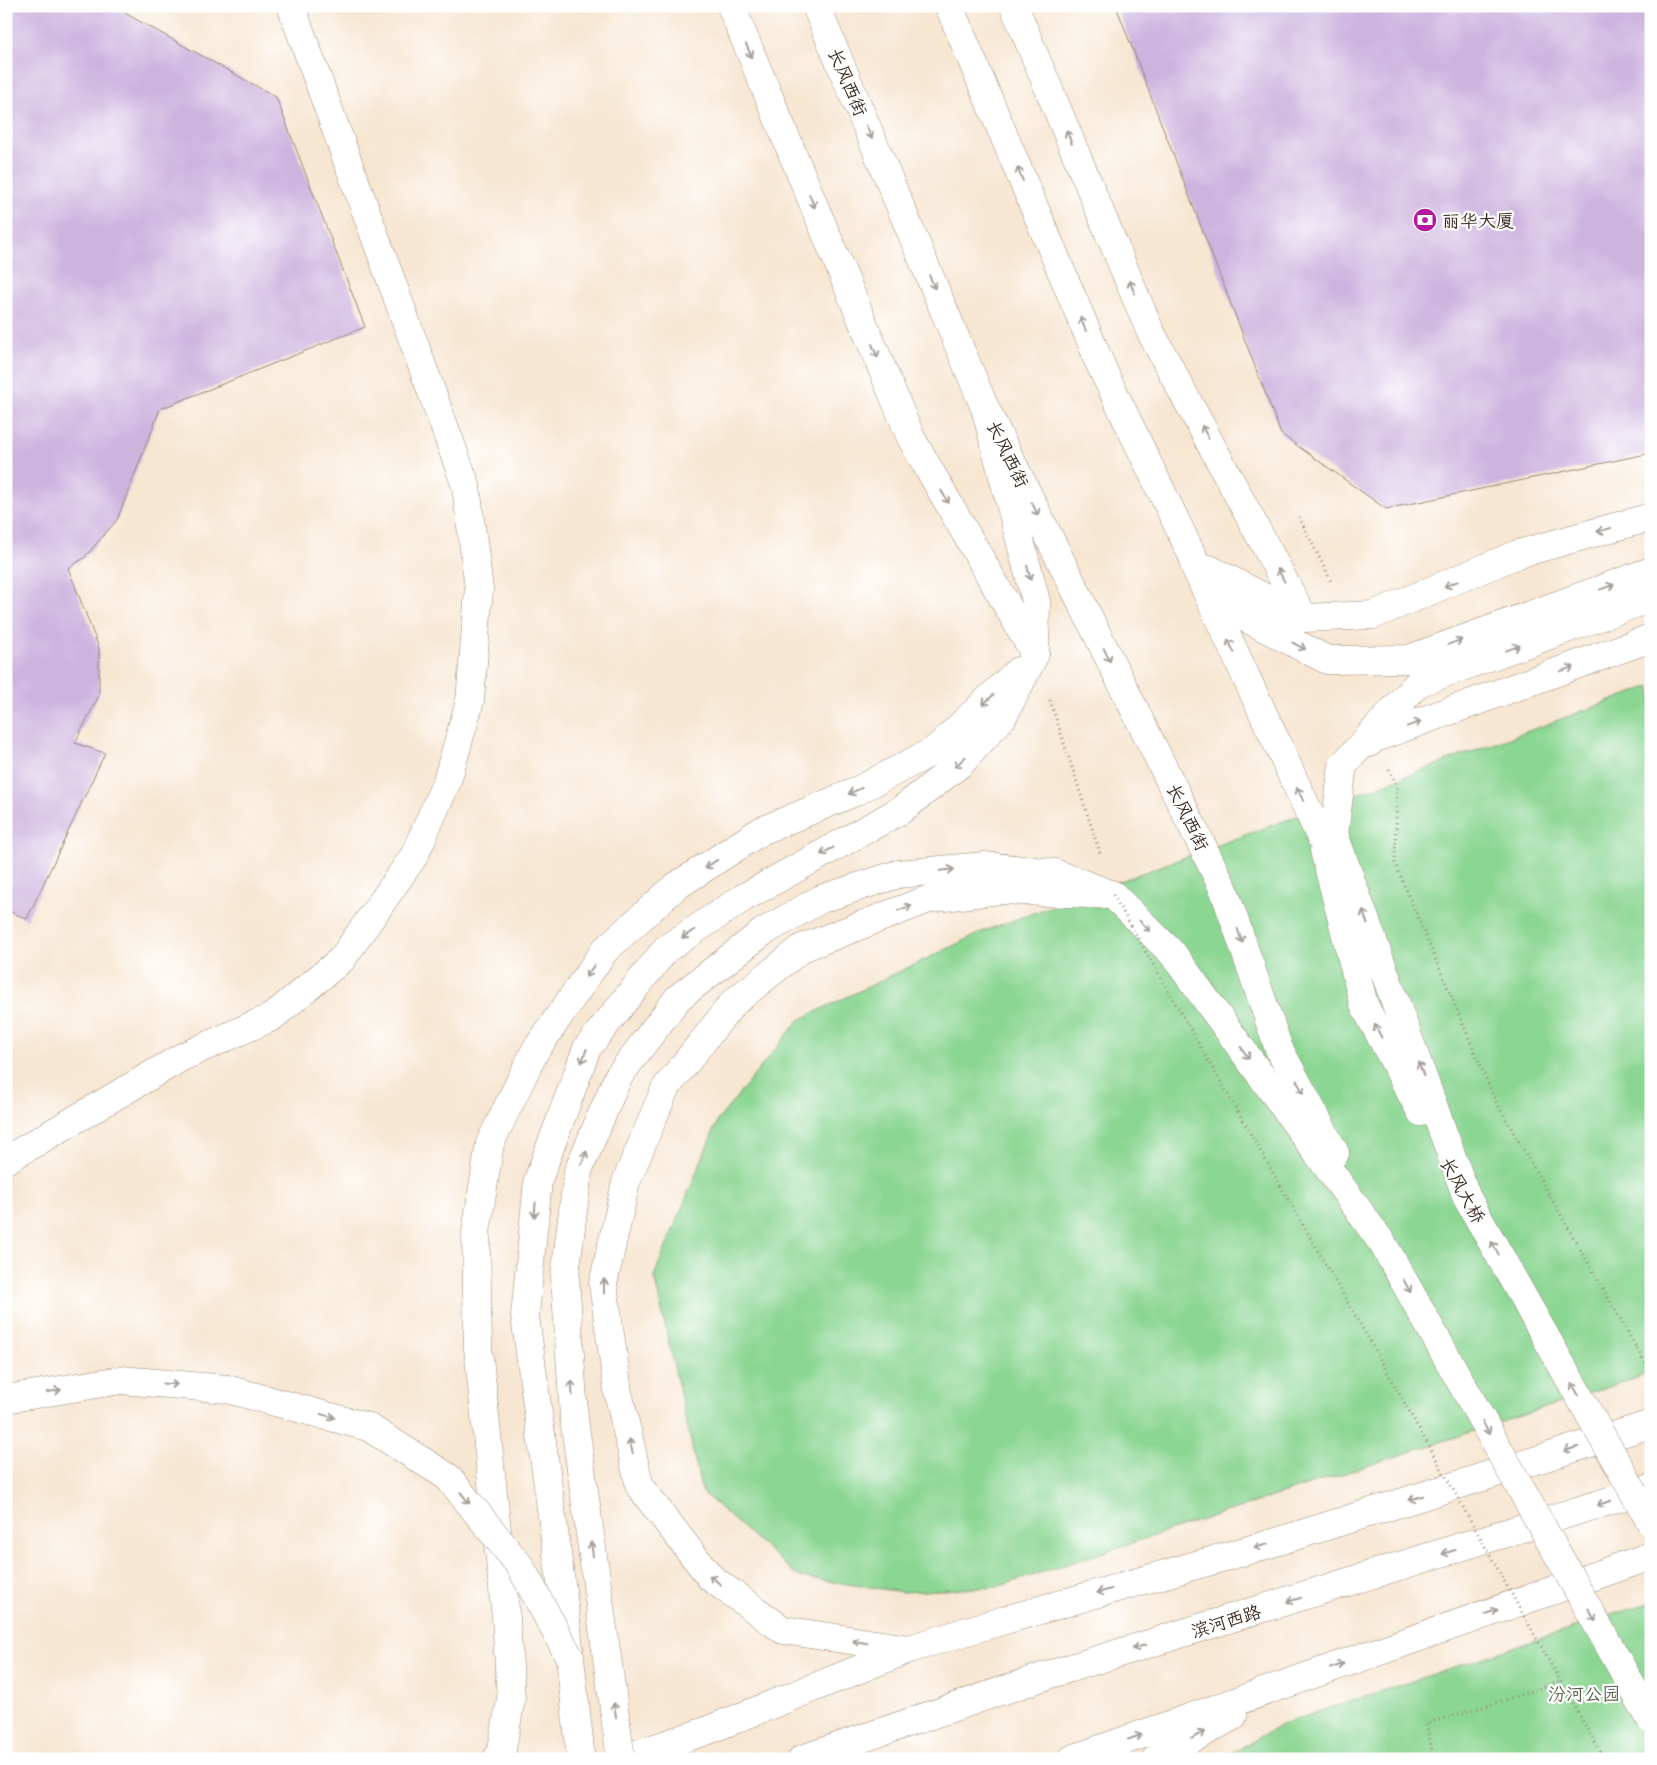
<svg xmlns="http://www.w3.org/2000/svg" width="1657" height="1765" font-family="Delius,'LXGW WenKai TC',sans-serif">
	<rect width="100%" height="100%" fill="#fff"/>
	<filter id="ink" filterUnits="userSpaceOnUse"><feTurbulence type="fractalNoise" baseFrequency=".02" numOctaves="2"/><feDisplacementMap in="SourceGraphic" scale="10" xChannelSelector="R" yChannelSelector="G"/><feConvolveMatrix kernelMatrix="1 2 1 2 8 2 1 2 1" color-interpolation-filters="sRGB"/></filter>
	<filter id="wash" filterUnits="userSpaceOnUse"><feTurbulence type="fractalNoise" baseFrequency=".0096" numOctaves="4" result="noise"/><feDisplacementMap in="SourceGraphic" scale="20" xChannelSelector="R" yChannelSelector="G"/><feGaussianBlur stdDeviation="1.12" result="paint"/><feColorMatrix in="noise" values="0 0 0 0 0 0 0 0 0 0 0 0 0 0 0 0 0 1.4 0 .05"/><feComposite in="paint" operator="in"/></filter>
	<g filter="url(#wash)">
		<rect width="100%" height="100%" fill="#f7e6d1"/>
		<!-- green -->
		<g fill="#8bd693" stroke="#638058">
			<path d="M1651,686V1373L997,1587L903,1592L799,1577L702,1492L654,1276L718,1120L799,1020L984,931Z"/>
			<path d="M1651,1602V1759H1221L1285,1723Z"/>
		</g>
		<g id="blocks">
			<!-- building -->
			<g fill="#cdb4df">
				<path d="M6,6H112L276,97L365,327L160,409L117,520L84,558L68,568L99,648V695L75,743L105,753L27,919L6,910Z"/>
				<path d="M1116,6H1651V453L1386,509L1281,434Z"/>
			</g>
		</g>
	</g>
	<g filter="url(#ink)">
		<use href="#blocks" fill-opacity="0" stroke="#998878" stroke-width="1"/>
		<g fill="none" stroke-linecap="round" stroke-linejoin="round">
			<!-- minor casing -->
			<g stroke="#998878" stroke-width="29">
				<path id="minor" d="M6,1160L182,1057L272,1017L342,959L414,856L447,781L470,701L479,589L466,486L291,6"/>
			</g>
			<!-- tertiary casing -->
			<g stroke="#998878" stroke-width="29">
				<g id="tertiary">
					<path d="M731,6L911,438L1035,654"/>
					<path d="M1014,6L1150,331L1304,618"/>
					<path d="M621,1759L706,1731L909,1649L981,1627L1273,1543L1651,1424"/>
				</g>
			</g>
			<!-- primary casing -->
			<g stroke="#998878" stroke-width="29">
				<g id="primary">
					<path d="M816,6L985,408L1224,890"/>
					<path d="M949,6L1106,377"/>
					<path d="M1194,565L1321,838"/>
				</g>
			</g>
			<!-- trunk casing -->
			<g stroke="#998878" stroke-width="29">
				<g id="trunk">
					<path d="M1096,356L1196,563L1242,616L1327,660L1409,659L1651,571"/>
					<path d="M1209,569L1304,618L1373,615L1518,554L1651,517"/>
					<path d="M1369,743L1375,738L1651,638"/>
					<path d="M1324,850L1364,1005L1421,1112"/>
					<path d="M898,874L984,866L1055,873L1113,895L1173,954L1383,1244"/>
					<path d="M1224,890L1279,1049L1335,1153"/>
					<path d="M1467,1198L1334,834L1343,765L1418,683L1651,598"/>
					<path d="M6,1399L121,1380"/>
					<path d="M909,1649L783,1630L711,1578L640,1487L618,1392L603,1284L626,1182L665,1089L733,1003L802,948L929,899L999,890L1113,895"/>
					<path d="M497,1759L502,1749L511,1699L506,1618L478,1348L476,1232L490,1143L535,1051L605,950L675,887L761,831L855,792L935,750L1018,671"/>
					<path d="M581,1759L566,1620L525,1316L538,1180L587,1048L666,949L743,898L901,810L961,763L1002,718L1035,654L1036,601L985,408"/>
					<path d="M802,1759L1048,1675L1651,1488"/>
					<path d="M1072,1759L1651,1556"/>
					<path d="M1156,1759L1233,1716"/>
				</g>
			</g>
			<!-- path -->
			<g stroke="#998878" stroke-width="3" stroke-dasharray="1 4" stroke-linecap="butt">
				<path d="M1299,517L1332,583"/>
				<path d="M1050,700L1100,853"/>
				<path d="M1389,769L1397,786L1395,863L1495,1100L1651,1373"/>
				<path d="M1434,1759L1426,1723L1490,1705L1561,1681"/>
				<path d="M1637,1759L1648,1754"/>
			</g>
			<!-- minor -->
			<use href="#minor" stroke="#fff" stroke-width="28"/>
			<!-- tertiary -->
			<use href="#tertiary" stroke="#fff" stroke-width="28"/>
			<!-- primary -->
			<use href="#primary" stroke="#fff" stroke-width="28"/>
			<!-- trunk -->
			<use href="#trunk" stroke="#fff" stroke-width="28"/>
			<!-- trunk-bridge casing -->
			<g stroke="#998878" stroke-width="29" stroke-linecap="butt">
				<g id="trunk-bridge">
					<path d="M1467,1198L1651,1523"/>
					<path d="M1383,1244L1651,1720"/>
					<path d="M121,1380L227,1389L368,1427L448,1477L520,1566L570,1658"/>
					<path d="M621,1759L574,1418L565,1275L578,1171L618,1077L678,998L763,932L821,899L898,874"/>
				</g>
			</g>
			<!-- path-bridge -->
			<path stroke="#998878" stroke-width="3" stroke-dasharray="1 4" stroke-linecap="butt" d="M1113,895L1375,1350L1604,1759"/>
			<!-- trunk-bridge -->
			<use href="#trunk-bridge" stroke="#fff" stroke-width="28"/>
		</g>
		<!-- one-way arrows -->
		<defs><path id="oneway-shaft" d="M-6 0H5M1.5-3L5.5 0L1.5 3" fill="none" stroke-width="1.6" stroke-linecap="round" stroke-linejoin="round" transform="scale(1.25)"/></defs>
		<g stroke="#a79f9a">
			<use href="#oneway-shaft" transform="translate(749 51) rotate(67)"/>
			<use href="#oneway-shaft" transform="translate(869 132) rotate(67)"/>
			<use href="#oneway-shaft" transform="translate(1069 137) rotate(-113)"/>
			<use href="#oneway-shaft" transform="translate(1020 174) rotate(-113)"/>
			<use href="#oneway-shaft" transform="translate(812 201) rotate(67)"/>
			<use href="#oneway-shaft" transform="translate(932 282) rotate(67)"/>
			<use href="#oneway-shaft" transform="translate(1132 287) rotate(-113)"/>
			<use href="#oneway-shaft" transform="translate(1083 324) rotate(-113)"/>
			<use href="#oneway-shaft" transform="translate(875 351) rotate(67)"/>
			<use href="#oneway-shaft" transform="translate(1205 432) rotate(-118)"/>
			<use href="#oneway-shaft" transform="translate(945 497) rotate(60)"/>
			<use href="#oneway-shaft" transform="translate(1035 509) rotate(64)"/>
			<use href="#oneway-shaft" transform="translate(1604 530) rotate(165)"/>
			<use href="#oneway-shaft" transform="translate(1029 573) rotate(75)"/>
			<use href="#oneway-shaft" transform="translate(1281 575) rotate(-118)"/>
			<use href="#oneway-shaft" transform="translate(1451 584) rotate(157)"/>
			<use href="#oneway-shaft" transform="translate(1607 587) rotate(-20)"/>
			<use href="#oneway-shaft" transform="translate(1455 642) rotate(-20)"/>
			<use href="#oneway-shaft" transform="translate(1231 646) rotate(-115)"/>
			<use href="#oneway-shaft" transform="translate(1299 646) rotate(27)"/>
			<use href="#oneway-shaft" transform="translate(1513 648) rotate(-20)"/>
			<use href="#oneway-shaft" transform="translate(1107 655) rotate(64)"/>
			<use href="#oneway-shaft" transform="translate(1567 669) rotate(-20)"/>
			<use href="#oneway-shaft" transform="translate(988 700) rotate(136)"/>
			<use href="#oneway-shaft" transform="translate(1414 724) rotate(-20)"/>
			<use href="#oneway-shaft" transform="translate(960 762) rotate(137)"/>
			<use href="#oneway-shaft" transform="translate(855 791) rotate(155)"/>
			<use href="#oneway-shaft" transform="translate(1300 794) rotate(-115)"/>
			<use href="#oneway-shaft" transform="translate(827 851) rotate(151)"/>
			<use href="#oneway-shaft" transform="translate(711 864) rotate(147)"/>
			<use href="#oneway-shaft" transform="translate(947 870) rotate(-5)"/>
			<use href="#oneway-shaft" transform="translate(905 908) rotate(-21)"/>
			<use href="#oneway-shaft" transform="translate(1365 917) rotate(-110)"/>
			<use href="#oneway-shaft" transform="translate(1145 926) rotate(45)"/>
			<use href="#oneway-shaft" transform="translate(688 934) rotate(147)"/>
			<use href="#oneway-shaft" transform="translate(1240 936) rotate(71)"/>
			<use href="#oneway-shaft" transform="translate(590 971) rotate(125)"/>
			<use href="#oneway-shaft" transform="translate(1378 1031) rotate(-118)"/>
			<use href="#oneway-shaft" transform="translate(1245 1053) rotate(54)"/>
			<use href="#oneway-shaft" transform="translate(584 1056) rotate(110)"/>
			<use href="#oneway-shaft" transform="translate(1421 1069) rotate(-110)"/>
			<use href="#oneway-shaft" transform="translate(1300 1087) rotate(62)"/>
			<use href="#oneway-shaft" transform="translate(584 1158) rotate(-67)"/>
			<use href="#oneway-shaft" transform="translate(535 1210) rotate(95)"/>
			<use href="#oneway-shaft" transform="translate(1495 1248) rotate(-120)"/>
			<use href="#oneway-shaft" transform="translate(604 1286) rotate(-90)"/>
			<use href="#oneway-shaft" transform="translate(1407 1286) rotate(61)"/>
			<use href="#oneway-shaft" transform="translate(170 1384) rotate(4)"/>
			<use href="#oneway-shaft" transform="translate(572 1388) rotate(-94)"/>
			<use href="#oneway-shaft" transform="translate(1575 1389) rotate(-120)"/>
			<use href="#oneway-shaft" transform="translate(54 1391) rotate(-9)"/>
			<use href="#oneway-shaft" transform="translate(328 1416) rotate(15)"/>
			<use href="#oneway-shaft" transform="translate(1486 1428) rotate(61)"/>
			<use href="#oneway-shaft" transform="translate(631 1446) rotate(-103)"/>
			<use href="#oneway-shaft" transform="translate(1571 1449) rotate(163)"/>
			<use href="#oneway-shaft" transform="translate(465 1498) rotate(51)"/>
			<use href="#oneway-shaft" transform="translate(1416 1498) rotate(163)"/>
			<use href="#oneway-shaft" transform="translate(1604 1503) rotate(163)"/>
			<use href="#oneway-shaft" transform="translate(1261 1546) rotate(164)"/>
			<use href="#oneway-shaft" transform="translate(592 1549) rotate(-98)"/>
			<use href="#oneway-shaft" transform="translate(1449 1552) rotate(163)"/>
			<use href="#oneway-shaft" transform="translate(715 1580) rotate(-140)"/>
			<use href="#oneway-shaft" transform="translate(1104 1591) rotate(164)"/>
			<use href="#oneway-shaft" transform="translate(1294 1600) rotate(163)"/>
			<use href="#oneway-shaft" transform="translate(1491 1612) rotate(-19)"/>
			<use href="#oneway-shaft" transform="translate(1592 1615) rotate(61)"/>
			<use href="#oneway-shaft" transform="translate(860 1642) rotate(-171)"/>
			<use href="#oneway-shaft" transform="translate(1139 1647) rotate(163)"/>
			<use href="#oneway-shaft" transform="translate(1337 1666) rotate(-19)"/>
			<use href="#oneway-shaft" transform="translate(615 1710) rotate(-98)"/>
			<use href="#oneway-shaft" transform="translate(1198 1735) rotate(-29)"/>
			<use href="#oneway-shaft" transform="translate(1135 1737) rotate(-19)"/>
		</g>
	</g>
	<!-- icons -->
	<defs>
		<g id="bank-disc" transform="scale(1.25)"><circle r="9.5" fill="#b5179e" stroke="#fff"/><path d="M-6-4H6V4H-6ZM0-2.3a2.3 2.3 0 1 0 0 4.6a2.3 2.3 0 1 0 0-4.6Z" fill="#fff"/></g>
	</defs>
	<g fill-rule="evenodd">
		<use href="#bank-disc" x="1425" y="220"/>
	</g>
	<g text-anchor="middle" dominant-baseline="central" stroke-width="4.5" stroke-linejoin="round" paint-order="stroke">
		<!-- street labels -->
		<g font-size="18" fill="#3b2a1e" stroke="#fff">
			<text transform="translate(848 82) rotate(67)">长风西街</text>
			<text transform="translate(1008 454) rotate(64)">长风西街</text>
			<text transform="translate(1188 817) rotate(64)">长风西街</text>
			<text transform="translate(1463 1190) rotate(61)">长风大桥</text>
			<text transform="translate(1226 1621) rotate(-17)">滨河西路</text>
		</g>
		<!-- poi labels -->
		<g font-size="18" fill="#3b2a1e" stroke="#fff" text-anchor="start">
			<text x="1442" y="220">丽华大厦</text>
		</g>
		<!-- park labels -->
		<g font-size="18" fill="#535e41" stroke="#fff">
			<text x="1584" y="1693">汾河公园</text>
		</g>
	</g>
	<!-- margin -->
	<rect width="1657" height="1765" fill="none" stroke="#fff" stroke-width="25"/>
</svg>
